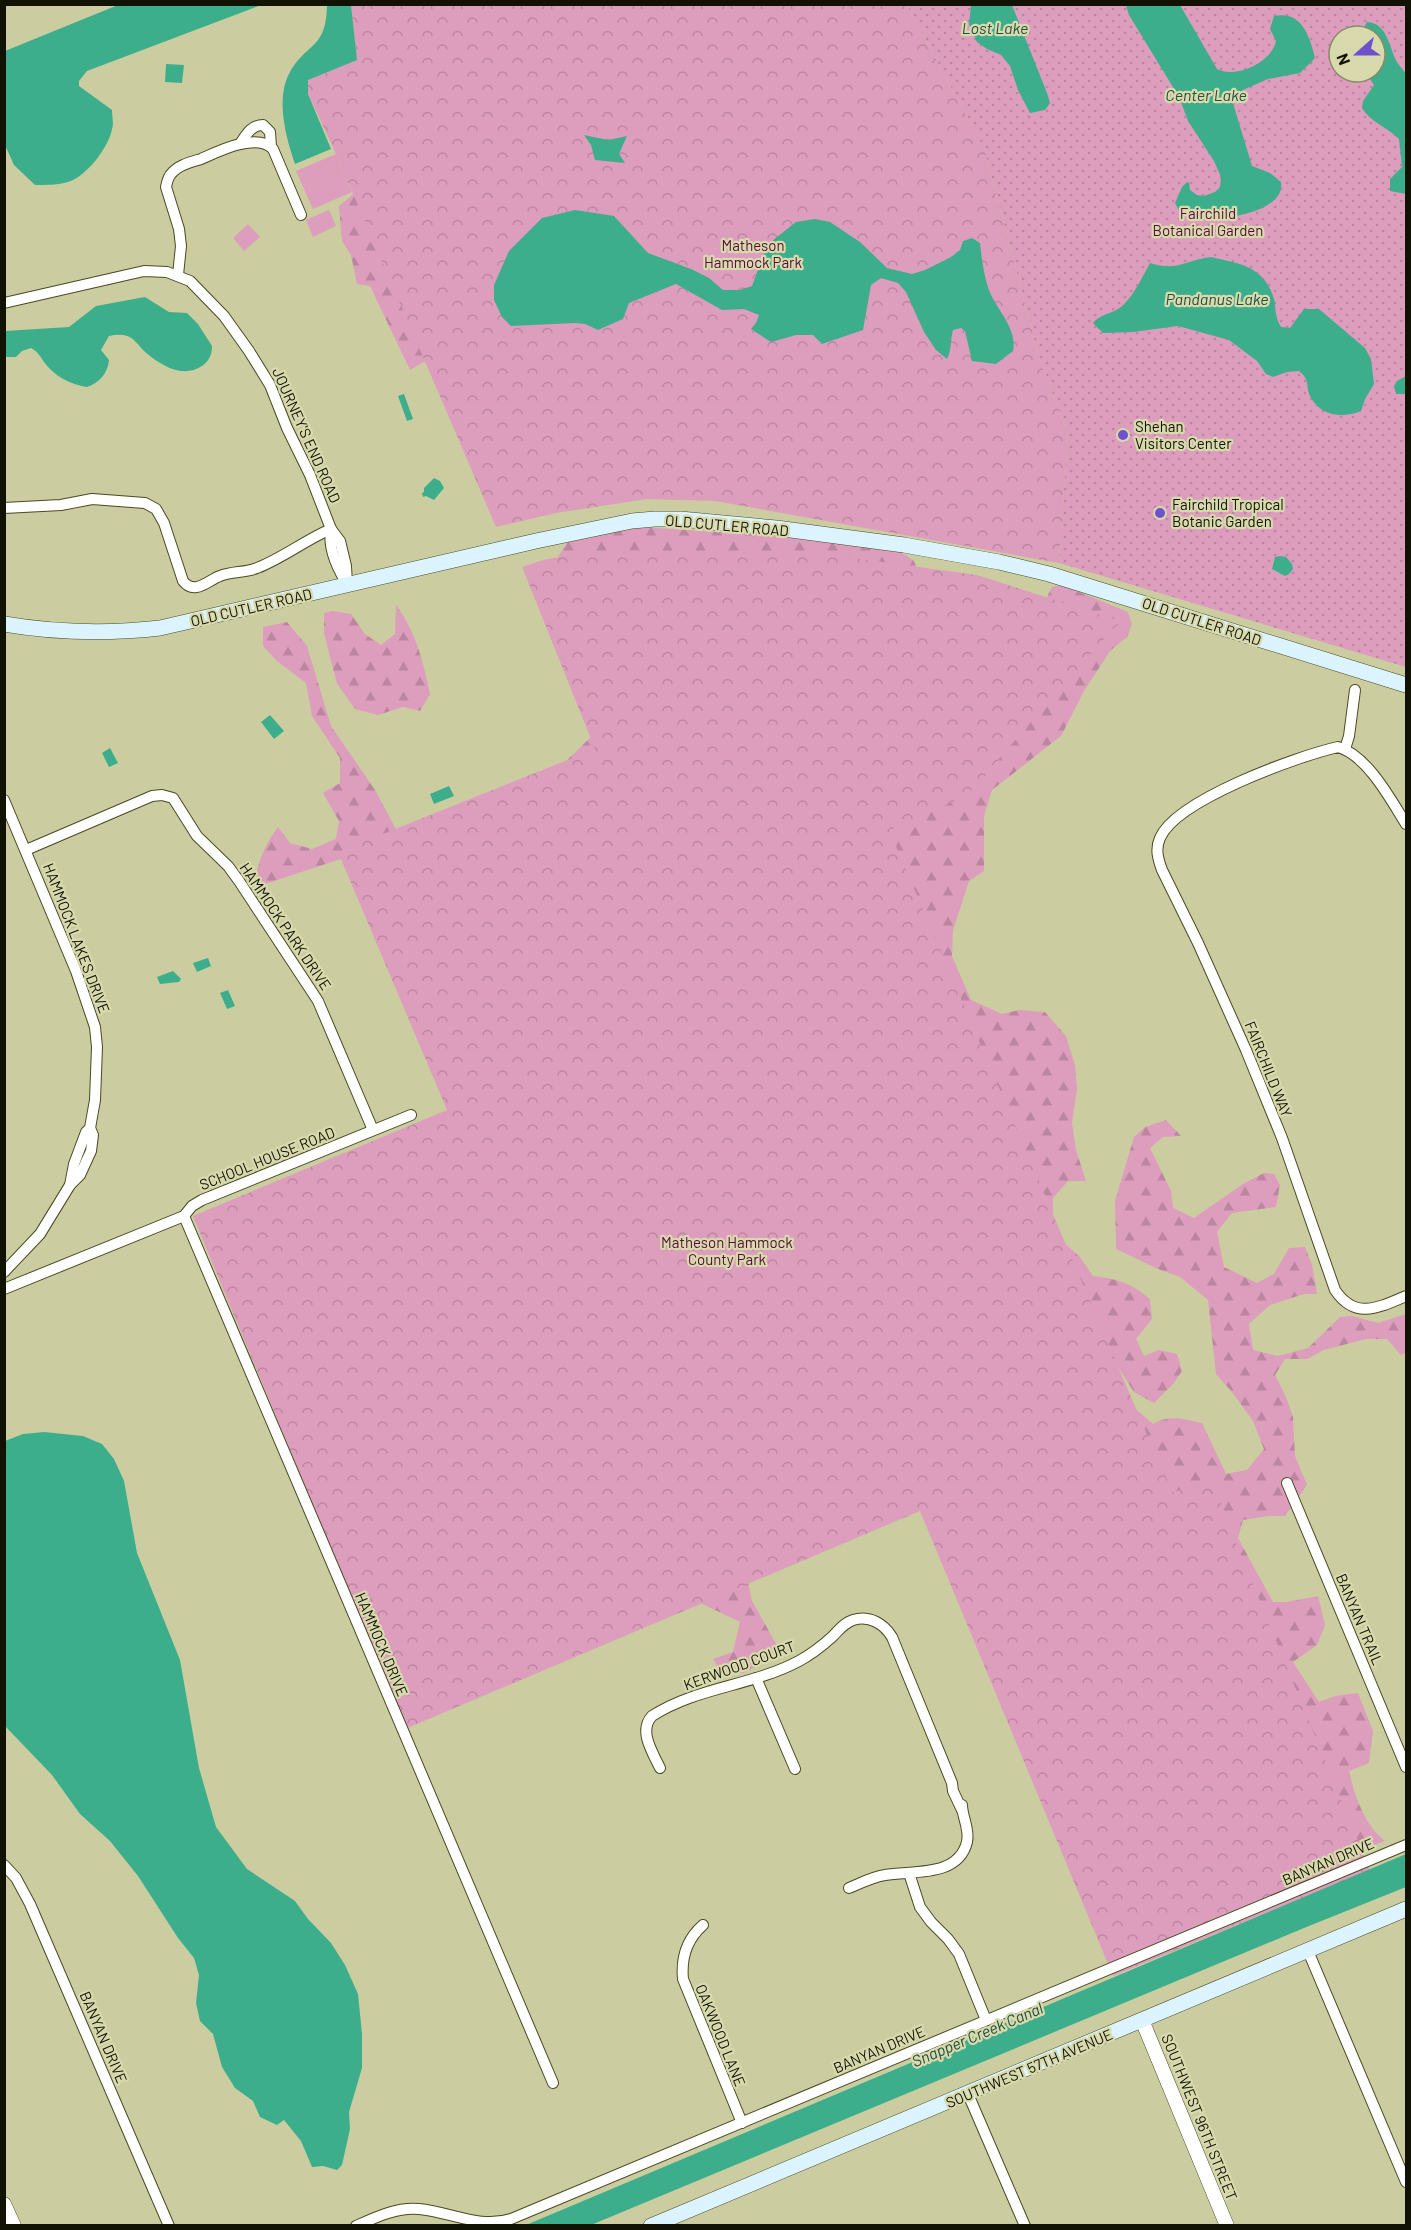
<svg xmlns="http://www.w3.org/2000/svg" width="1411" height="2230" font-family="Barlow,sans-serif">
	<defs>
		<pattern id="forest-firs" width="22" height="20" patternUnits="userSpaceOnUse" patternTransform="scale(1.5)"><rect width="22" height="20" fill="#dd9dbc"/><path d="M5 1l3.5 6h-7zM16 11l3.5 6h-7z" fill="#bd86a0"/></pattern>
		<pattern id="park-crowns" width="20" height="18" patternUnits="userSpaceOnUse" patternTransform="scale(1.5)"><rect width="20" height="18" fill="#dd9dbc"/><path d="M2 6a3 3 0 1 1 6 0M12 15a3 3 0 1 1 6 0" fill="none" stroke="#bd86a0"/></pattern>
		<pattern id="garden-dots" width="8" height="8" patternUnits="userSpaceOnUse" patternTransform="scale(1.5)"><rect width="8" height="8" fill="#dd9dbc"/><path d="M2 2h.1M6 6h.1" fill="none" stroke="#bd86a0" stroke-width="1.8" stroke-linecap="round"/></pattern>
	</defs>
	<rect width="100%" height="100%" fill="#cbcda1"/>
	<!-- forest -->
	<g fill="url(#forest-firs)">
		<path d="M351,5L429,359L410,370L370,286L357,284L351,255L342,241L339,206L357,191L308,80L357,60Z"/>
		<path d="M640,527L785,536L901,552L914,561L921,580L1043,605L1052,587L1062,585L1128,612L1132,624L1127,637L1110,651L1084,691L1061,736L992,790L984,816V871L969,881L953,930L952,956L971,1000L1002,1014L1019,1010L1045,1012L1066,1036L1075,1065L1077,1089L1072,1123L1076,1150L1086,1181H1068L1053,1198V1233L1080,1257L1093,1276C1118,1279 1131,1283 1150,1299L1152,1319L1136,1339L1144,1356L1159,1350L1177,1354L1182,1371L1174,1383L1154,1403L1134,1392L1106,1348L1125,1400L1153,1424C1170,1414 1184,1419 1202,1423L1226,1474L1247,1470L1264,1449L1253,1421L1232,1392L1216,1374L1208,1300L1180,1277L1158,1269L1116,1249L1115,1201L1134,1137L1145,1127L1166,1120L1181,1136L1163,1137L1150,1148L1171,1191L1173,1208L1194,1218L1243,1184L1264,1173L1274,1174L1280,1185L1276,1207L1232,1213L1217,1232L1224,1267L1257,1283L1274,1274L1289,1248L1305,1247L1312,1265L1317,1294H1304L1270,1305L1249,1324L1253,1350L1278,1356L1308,1348L1340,1317L1352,1316L1378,1323L1406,1314V1353L1401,1355L1387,1339H1366L1324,1350L1307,1359H1285L1275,1375L1286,1397L1293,1417L1295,1456L1307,1485L1285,1516H1269L1243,1520L1238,1538L1273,1602H1287L1318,1596L1325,1625L1317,1645L1293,1662L1319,1702L1335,1696L1358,1693L1373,1731L1369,1763L1349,1771C1355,1797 1364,1824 1385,1841L1333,1860L1044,1603L347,857L262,885L256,876C260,857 266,843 278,827L290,843L312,849L336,839L339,821L323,793L340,783V758L312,716L306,683L277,661L263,646V627L287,622L307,646L331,726L375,790L398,833L552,775L594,734L551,568L568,541Z"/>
		<path d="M396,605C416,632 423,661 430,694L420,711L403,707L378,715L355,709L337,684L324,633V613L333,611L351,614L365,634L381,645L395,634Z"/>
		<path d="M741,1550L752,1601L779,1649L770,1659L743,1673H722L713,1659L733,1652L740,1622L690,1598Z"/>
	</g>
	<!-- park -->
	<g fill="url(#park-crowns)">
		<path d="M351,5H907L984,148L1040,360L1068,434L1059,563L715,501L647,499L556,513L496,527L336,154L308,94V80L357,60Z"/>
		<path d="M610,550L839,556L977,575L1120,621L966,796L889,830L1172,1493L1212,1478L1238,1548L1370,1870L1113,1976L920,1511L405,1729L193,1216L447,1110L338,852L595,749L522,567L547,559Z"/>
	</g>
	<!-- garden -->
	<path fill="url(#garden-dots)" fill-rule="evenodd" d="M907,5H1406V667L1059,563L1068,434L1040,360L984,148ZM1339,36H1375V72H1339Z"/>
	<!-- pitch -->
	<g fill="#dd9dbc">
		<path d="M336,154L352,192L313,209L296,171Z"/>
		<path d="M329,210L336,226L313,237L306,220Z"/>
		<path d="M248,224L260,237L244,251L233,238Z"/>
	</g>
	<!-- water -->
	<g fill="#3dae8b">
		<path d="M118,5H261L87,71L79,81V86L112,110C112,116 114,124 112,129C109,147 86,177 68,182C58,185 46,185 35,185L14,165L5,145V51Z"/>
		<path d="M327,5H351L357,60L308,80V94L331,149L295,164C286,137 275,98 290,72C308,41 326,50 327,5Z"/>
		<path d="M971,5H1012L1047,93L1050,103L1045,110L1030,113L1018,90L1010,66L1001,55L987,49L977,42L969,24Z"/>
		<path d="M1126,5H1180L1217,69C1236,79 1272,62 1276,41L1270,29L1274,16C1302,10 1310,37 1315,58L1300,73L1268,79L1243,90L1232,100L1252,166L1270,173L1281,182C1285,207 1242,216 1223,218C1217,219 1212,214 1206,212C1200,211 1193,214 1187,215L1179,210L1175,203L1182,187L1187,182L1189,183L1190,190L1197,195L1204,196L1215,192L1220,187L1221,177L1214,161L1188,121L1179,97L1129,15Z"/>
		<path d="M1367,22C1388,23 1389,48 1397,62C1400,67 1404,70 1406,74V194L1390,191V179L1402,167L1399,139C1387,127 1370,122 1362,108L1363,101L1374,85L1365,72H1375V36H1359Z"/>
		<path d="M166,64L184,65L182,83L165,82Z"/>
		<path d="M584,135L608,140L627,136L619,154L625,163L595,160L591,145Z"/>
		<path d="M575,210L614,216L648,253L691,269L709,278L723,290H740L752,286L767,245L796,222L815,219L830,222L860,242L887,268L912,274L925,270L951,257L960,250L963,241L972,238L980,243C982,260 984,279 991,295C1000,313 1017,330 1013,351L996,364L972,361L965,331L961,328L953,330C950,341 952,349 947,359L936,350L924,332L906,292L898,283L881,278L871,285L863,330L822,344L813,335H796L771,342L751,329L756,323L759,315L744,309L722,310L676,284L629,303L623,319L598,330L585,324L575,323L511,326L502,317L494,300V285L509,251L542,218Z"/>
		<path d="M1211,257C1241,264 1264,266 1274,299C1276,309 1275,318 1281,327L1290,328L1304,309H1319L1365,348L1371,359L1374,384L1365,399L1361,411C1342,419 1320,416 1310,396C1305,384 1311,381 1299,371L1287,372L1273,377L1266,374L1257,361L1229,340L1178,326L1133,332L1103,333L1093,323C1100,314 1112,314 1121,307C1134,296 1142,277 1150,263C1177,272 1185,260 1211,257Z"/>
		<path d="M145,297L169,312L187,313L198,324L212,346C212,355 209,361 202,366C182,379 160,365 144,351C139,346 134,338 127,336C121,334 115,335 109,336L101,350L109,360C108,373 99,383 87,387C70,384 55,377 44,362C40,356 38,352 31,348L22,351L16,357H5V331L69,327L96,306Z"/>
		<path d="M1406,376V394H1396L1394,386L1397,381Z"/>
		<path d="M404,394L413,419L407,421L398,396Z"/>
		<path d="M434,478L440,481L444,488L434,500L426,496L423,497L422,493L424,492V488Z"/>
		<path d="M1281,556L1286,557L1292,564L1293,569L1289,574L1285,576L1272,569L1275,557Z"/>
		<path d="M270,715L284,731L274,739L261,722Z"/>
		<path d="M110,748L118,763L109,767L102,753Z"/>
		<path d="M449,786L454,796L434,804L430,794Z"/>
		<path d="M208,958L211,966L197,972L193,963Z"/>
		<path d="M173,971L181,979L179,982L160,984L157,977Z"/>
		<path d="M228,990L235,1006L227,1009L220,993Z"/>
		<path d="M44,1432L83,1436L102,1444L114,1459L124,1481L137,1553L180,1660L199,1768L216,1827L247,1869L295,1901L308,1919L331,1943L345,1965L358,1994L362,2034V2068L349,2112L350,2129L342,2165L337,2170L323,2166L312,2167L301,2141L284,2120L277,2125L260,2117L253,2101L235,2088L222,2067L213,2034L200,2021L196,2003L199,1975L194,1958L178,1938L138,1876L110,1841L80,1814L52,1775L5,1726V1441L23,1434Z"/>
		<path d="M1406,1854V1887L1304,1928L591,2225H526Z"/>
	</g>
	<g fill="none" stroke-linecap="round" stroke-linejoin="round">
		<!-- minor casing -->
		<g stroke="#494922" stroke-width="12">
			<g id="minor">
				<path d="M240,144C246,135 251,125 263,125L270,132L271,147"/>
				<path d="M178,275L181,246L179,229L166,187C167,182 168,177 171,174C178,165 191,162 201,159C219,151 257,132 273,149L301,215"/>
				<path d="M4,303L144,271L167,272L190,281L224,316L249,351L270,385L287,428L310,475L331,529L340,541L346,566L347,584"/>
				<path d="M4,508L61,505L92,499L145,503L156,509L164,523L183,581C195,596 208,580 220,576C232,571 245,573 257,568C283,558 305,540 331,529"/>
				<path d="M331,529C328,547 336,566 346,582"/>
				<path d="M1345,749L1349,736L1355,690"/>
				<path d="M4,800L76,971L95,1027L97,1047L95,1100L90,1128L86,1132L74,1164L70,1185"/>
				<path d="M1406,824C1391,800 1367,755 1338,747C1298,756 1176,800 1160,838C1155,849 1158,859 1162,870L1198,943L1246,1050L1282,1138L1335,1290C1355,1320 1378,1308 1406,1296"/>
				<path d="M26,850L152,796L162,795L173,798L197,836L228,866L239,881L318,1001L373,1130"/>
				<path d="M184,1216L553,2083"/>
				<path d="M4,1272L40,1234L70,1185L80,1175L91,1151L93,1135L90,1128"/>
				<path d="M4,1289L184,1216L192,1206L202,1200L411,1115"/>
				<path d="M1287,1483L1406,1767"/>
				<path d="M756,1678L795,1769"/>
				<path d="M660,1768C653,1753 638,1731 652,1716C697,1687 752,1686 799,1661C810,1655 822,1646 832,1637C839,1630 844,1623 853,1620C870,1615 884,1624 892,1637L952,1783L953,1791L962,1810"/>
				<path d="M4,1865L16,1878L30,1904L169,2226"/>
				<path d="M909,1873L920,1907L931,1922L948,1939L959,1954L986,2020"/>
				<path d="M849,1888C861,1883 872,1877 885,1875C912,1870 958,1878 967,1842C970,1829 962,1817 962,1805"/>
				<path d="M703,1925C687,1939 681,1958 683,1979L742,2123"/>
				<path d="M1308,1951L1406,2182"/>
				<path d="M968,2094L1025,2226"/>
				<path d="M356,2226C376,2217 397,2207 419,2209C451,2212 480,2229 511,2219L1406,1845"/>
			</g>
		</g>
		<!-- tertiary casing -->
		<g stroke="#494922" stroke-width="15">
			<g id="tertiary">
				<path d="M1142,2020L1227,2226"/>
				<path d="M4,2204L14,2226"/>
			</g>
		</g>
		<!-- secondary casing -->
		<g stroke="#494922" stroke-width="16">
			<g id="secondary">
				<path d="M4,624C57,633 107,634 160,628L536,541L632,521L655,519H680L776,528L904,545L999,562L1049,574L1406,685"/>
				<path d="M651,2226L1406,1909"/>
			</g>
		</g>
		<!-- minor -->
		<use href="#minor" stroke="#fff" stroke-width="10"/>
		<!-- tertiary -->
		<use href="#tertiary" stroke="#fff" stroke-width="14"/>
		<!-- secondary -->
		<use href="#secondary" stroke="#dcf4ff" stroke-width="15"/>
	</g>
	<!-- markers -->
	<g fill="#6d52cb" stroke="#d8daad" stroke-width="2">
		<circle cx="1123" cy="435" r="6"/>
		<circle cx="1160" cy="513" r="6"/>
	</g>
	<g text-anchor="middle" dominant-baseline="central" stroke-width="4.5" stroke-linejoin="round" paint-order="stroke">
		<!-- park labels -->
		<g font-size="15" fill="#560c39" stroke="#d8daad">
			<text x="1208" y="213">Fairchild<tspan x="1208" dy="17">Botanical Garden</tspan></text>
			<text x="753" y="245">Matheson<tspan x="753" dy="17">Hammock Park</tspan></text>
			<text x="727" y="1242">Matheson Hammock<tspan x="727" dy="17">County Park</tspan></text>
		</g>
		<!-- poi labels -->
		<g font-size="15" fill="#121204" stroke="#d8daad" text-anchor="start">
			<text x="1135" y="426">Shehan<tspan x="1135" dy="17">Visitors Center</tspan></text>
			<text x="1172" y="504">Fairchild Tropical<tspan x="1172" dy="17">Botanic Garden</tspan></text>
		</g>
		<!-- street labels -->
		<g font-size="15" fill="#121204" stroke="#d8daad">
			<text transform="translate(307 435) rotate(66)">JOURNEY'S END ROAD</text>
			<text transform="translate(727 525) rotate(5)">OLD CUTLER ROAD</text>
			<text transform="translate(251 607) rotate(-13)">OLD CUTLER ROAD</text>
			<text transform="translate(1202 621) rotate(18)">OLD CUTLER ROAD</text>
			<text transform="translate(286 926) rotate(56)">HAMMOCK PARK DRIVE</text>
			<text transform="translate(77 938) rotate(69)">HAMMOCK LAKES DRIVE</text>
			<text transform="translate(1269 1069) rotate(68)">FAIRCHILD WAY</text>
			<text transform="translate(267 1158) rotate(-22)">SCHOOL HOUSE ROAD</text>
			<text transform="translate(1360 1619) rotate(67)">BANYAN TRAIL</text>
			<text transform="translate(382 1644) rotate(67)">HAMMOCK DRIVE</text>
			<text transform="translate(739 1665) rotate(-20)">KERWOOD COURT</text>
			<text transform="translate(1328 1861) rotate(-23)">BANYAN DRIVE</text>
			<text transform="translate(721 2035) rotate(68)">OAKWOOD LANE</text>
			<text transform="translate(104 2037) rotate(67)">BANYAN DRIVE</text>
			<text transform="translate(879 2049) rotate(-23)">BANYAN DRIVE</text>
			<text transform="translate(1029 2068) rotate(-23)">SOUTHWEST 57TH AVENUE</text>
			<text transform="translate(1200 2117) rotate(68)">SOUTHWEST 96TH STREET</text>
		</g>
		<!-- water labels -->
		<g font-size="16" font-style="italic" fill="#214f40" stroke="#d8daad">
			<text x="995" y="27">Lost Lake</text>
			<text x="1206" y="94">Center Lake</text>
			<text x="1217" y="298">Pandanus Lake</text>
			<text transform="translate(977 2034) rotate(-23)">Snapper Creek Canal</text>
		</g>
	</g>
	<!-- border -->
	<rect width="1411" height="2230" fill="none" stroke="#121204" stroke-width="12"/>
	<!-- north arrow -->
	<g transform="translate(1357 54) rotate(249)"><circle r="28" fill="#d8daad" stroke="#898a69" stroke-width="1.5"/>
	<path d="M0-4.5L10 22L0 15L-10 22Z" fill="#6d52cb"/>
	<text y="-9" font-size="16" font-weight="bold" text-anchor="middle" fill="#121204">N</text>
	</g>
</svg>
